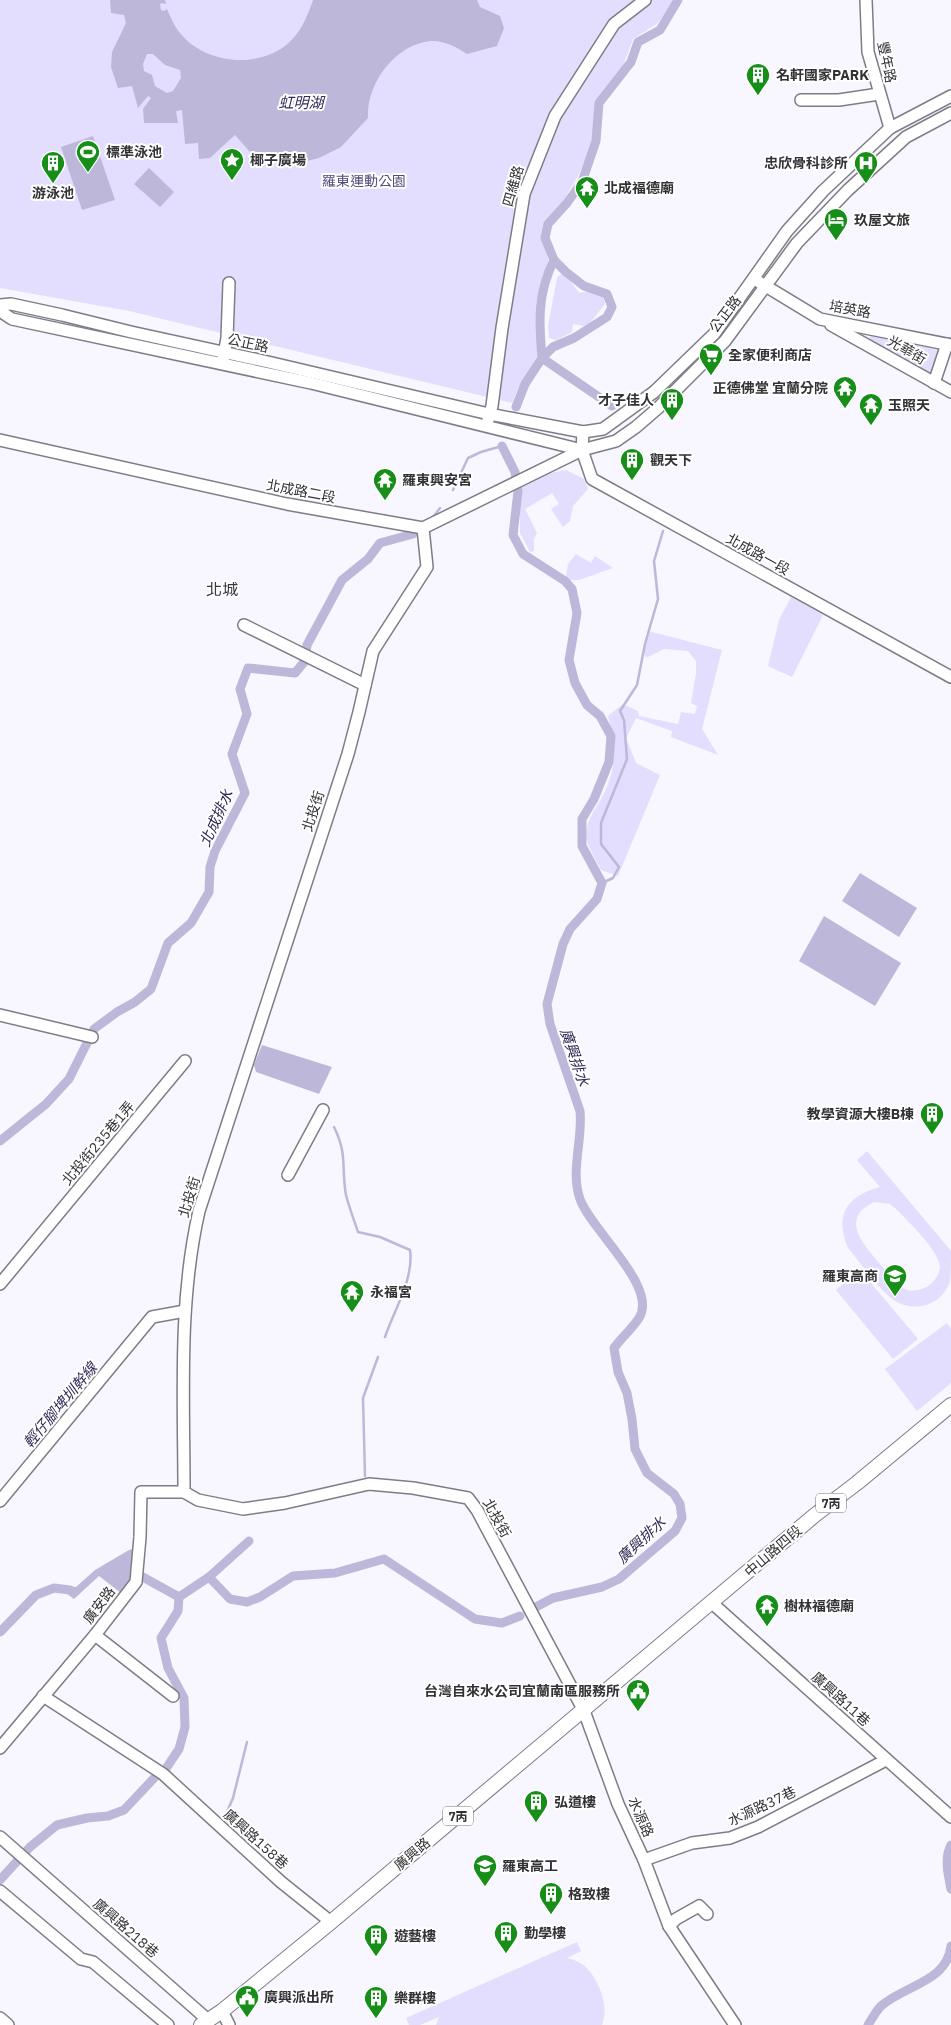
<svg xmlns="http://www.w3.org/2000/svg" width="951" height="2025" font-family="'IBM Plex Sans','Noto Sans TC',sans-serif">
	<rect width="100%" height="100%" fill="#f8f6ff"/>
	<!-- green -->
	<g fill="#e3defe" fill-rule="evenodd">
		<path d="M0,0H675L658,23L633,39L620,74L599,108L592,147L579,174L558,210L541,233L549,263L538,315L541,349L524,381L518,388L512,403L129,311L0,288Z"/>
		<path d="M561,274L567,276L579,293C588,291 596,292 604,297L605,304L590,323L584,326L573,324L572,332L556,340L549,338L548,326L557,278Z"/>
		<path d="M873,329L947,344L934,383L867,344Z"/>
		<path d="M566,470L584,479L588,489L573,506L570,521L563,527L551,509L559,504L552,493L525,509L537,533L534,539V551L530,552L520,533V511L522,486L546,474Z"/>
		<path d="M576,554L591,563L595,556L613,568L579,580H570L566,577L568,564Z"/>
		<path d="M791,597L823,615L792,677L768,666L779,620Z"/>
		<path d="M648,631L722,650L702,729L718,755L671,737L672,731L636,718L626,738L636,763L660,775L618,876L601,870C596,860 586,845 586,834C587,817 599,805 605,791C618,763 615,744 608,716L623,704L638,711L639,716L678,724L681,712L695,714L697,706L691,703L696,674V661L688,651L664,649L646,658L643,651Z"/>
		<path d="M867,1151L951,1251C951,1260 951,1272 950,1281C942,1307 911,1314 891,1298C877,1287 860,1262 848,1248C834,1215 847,1196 880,1187L857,1160ZM874,1202L890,1204L896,1209C908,1221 938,1250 940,1266C940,1273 936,1279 932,1283C926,1289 915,1292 907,1290C895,1286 887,1273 880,1264C863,1244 839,1219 874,1202Z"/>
		<path d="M860,1270L918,1339L893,1359L836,1290Z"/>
		<path d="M947,1323L951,1329V1383L917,1411L885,1369Z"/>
		<path d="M577,1942L581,1951L567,1958C572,1959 577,1961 582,1964C598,1976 610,2006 602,2025H436L439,2017L420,2025H409L406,2018Z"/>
	</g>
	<!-- water -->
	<g fill="#bdb8da" fill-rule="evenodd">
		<path d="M110,0H165L166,4L162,3L160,4L161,10L164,11L167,9C171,18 174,26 180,33C204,63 254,69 285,46C300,35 307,17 313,0H477L480,7L500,16L504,28L497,46L467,54C457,47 443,40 431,41C395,44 366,84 368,118L341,147L319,158L299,163L269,162L256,159L235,135L210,158L199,159L198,143L185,144L182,110L176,111L178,123H144L143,109L151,98L148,96L138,108L132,86L118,88L111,67L112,52L126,23L124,15L111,13ZM147,54H153L165,65L180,70L181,78L173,91L167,93L155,86L152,75L144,71L143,64Z"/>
		<path d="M93,136L115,200L82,210L61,147Z"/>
		<path d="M149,168L174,192L160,207L134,184Z"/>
		<path d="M860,873L917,908L899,937L842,901Z"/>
		<path d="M824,916L901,963L875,1006L799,961Z"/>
		<path d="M262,1045L332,1067L319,1094L256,1072L254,1065Z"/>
		<path d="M135,1548L130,1582L121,1593L99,1576L74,1599L55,1585L76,1587L95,1570L129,1550Z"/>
	</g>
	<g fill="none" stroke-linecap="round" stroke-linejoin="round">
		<!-- stream -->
		<g stroke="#bdb8da" stroke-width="2.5">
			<path d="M453,490L468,458L481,452L502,446"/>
			<path d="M433,517L440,508"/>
			<path d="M602,883L613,878L619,867L601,844V823L627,759L624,720L620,711L637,685L645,644L658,599L654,561L663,531"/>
			<path d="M334,1127C348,1155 341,1168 346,1195C349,1207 354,1220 358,1232L380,1237L410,1250C414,1279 394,1310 385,1337"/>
			<path d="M365,1476L363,1398L378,1357"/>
			<path d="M223,1821L233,1798L247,1742"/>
		</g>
		<!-- canal -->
		<g stroke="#bdb8da" stroke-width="9">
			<path d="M554,260C537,294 539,322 542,358L612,406"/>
			<path d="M516,407L525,384L542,358L553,347L574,338L607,317L612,307L607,294L584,286L566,272L554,260L545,238L548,224L567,203L582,182L596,141L599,103L631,62L638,42L660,30L678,0"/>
			<path d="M502,446L515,472L518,491L513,535L523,554L565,581L572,589L577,613L569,660L575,683L587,705L600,716L611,736L609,762L594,799L582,819V846L602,883L597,899L570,929L563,944L547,1004L550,1024L580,1111C583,1140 570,1171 580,1199C590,1229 659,1287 639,1318C632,1329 622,1337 614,1348L618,1372L627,1393L632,1419L635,1449L647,1473L674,1494L680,1504L682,1518L675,1531L619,1579L602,1587L553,1598L534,1608"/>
			<path d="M0,1141L46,1104L69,1079L94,1029L117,1012L135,1002L151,989L168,943L191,923L209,892L210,867L215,851L245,793L232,754L247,714L240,689L248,668L295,673L305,661L307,645L342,580L368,559L380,543L413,534"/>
			<path d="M141,1576L179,1597"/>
			<path d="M209,1577L249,1541"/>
			<path d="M179,1597L209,1577L230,1599L247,1602L260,1597L293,1576L335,1573L384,1559L475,1619L502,1623L520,1616"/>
			<path d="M0,1632L36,1595L54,1588L70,1590"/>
			<path d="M951,1845C944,1858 948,1875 951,1889"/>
			<path d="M0,1880L30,1847L57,1825L87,1818L108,1816L124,1810L157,1775L165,1770L179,1749L185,1727L184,1698L168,1668L161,1638L178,1611L179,1597"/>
			<path d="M868,2025C872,2019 876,2011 881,2006C905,1985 947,1982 951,1946"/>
		</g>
		<!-- minor casing -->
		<g stroke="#7e7d86" stroke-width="14">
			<g id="minor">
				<path d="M866,0L868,52L890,128"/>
				<path d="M801,100H839L879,94"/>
				<path d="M759,282L820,319L951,345"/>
				<path d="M0,305L11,304L62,315L131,332L268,362L489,414L583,432L603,429L654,392L714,334L787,231L823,191L890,128L951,96"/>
				<path d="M0,311L12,319L311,383L582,450L616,441L636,427L658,408L725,341L797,243L848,190L906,137L951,113"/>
				<path d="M831,325L951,392"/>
				<path d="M223,360L227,338L229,283"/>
				<path d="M934,383L947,344"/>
				<path d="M488,420L492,406L502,328L524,194L555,116L614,24L645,0"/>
				<path d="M583,432L582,450L592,479L951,677"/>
				<path d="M0,440L287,504L423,528L582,450"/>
				<path d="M423,528L427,567L373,651L359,712L348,754L199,1211C178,1303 184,1398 184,1492L198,1500L243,1509L285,1503L369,1484L413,1488L468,1498L477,1510L584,1711L618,1804L644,1860L669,1926L735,2025"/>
				<path d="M244,625L365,685"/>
				<path d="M0,1015L92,1037"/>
				<path d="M288,1175L323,1110"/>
				<path d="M0,1284L185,1061"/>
				<path d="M0,1501L152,1317L185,1311"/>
				<path d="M712,1603L951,1817"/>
				<path d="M95,1635L173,1696"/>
				<path d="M43,1696L163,1774L281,1882L331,1922"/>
				<path d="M0,1748L95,1635L136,1582L140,1537L141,1492H184"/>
				<path d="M0,1837L208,2020"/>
				<path d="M644,1860L692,1843L730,1838L758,1827L886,1760"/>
				<path d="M0,1891L81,1959L93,1962L168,2025"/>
				<path d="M669,1926L676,1919L699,1906L707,1914"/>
				<path d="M222,2011L229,2025"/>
				<path d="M0,2018L8,2025"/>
			</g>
		</g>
		<!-- major casing -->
		<g stroke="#7e7d86" stroke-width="16">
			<path id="major" d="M201,2025L222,2011L331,1922L815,1515L857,1483L951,1405"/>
		</g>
		<!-- minor -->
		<use href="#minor" stroke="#fff" stroke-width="11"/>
		<!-- major -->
		<use href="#major" stroke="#fff" stroke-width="14"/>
	</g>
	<!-- icons -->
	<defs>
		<g id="building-pin" transform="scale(1.25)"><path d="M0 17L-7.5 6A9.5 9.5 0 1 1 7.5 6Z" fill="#168e18" stroke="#fff"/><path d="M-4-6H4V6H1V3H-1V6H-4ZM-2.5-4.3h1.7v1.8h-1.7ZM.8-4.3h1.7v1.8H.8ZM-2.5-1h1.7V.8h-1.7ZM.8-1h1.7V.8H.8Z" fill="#fff"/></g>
		<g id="stadium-pin" transform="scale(1.25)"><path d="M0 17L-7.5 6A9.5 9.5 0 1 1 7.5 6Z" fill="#168e18" stroke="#fff"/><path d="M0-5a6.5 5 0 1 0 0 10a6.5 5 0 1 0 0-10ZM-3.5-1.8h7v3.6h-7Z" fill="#fff"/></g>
		<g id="sight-pin" transform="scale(1.25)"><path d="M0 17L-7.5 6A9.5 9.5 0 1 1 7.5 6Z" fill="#168e18" stroke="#fff"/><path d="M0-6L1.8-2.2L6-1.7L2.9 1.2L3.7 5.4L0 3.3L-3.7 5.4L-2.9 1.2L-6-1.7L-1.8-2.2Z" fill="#fff"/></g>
		<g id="hospital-pin" transform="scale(1.25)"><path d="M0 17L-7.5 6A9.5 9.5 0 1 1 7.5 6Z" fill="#168e18" stroke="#fff"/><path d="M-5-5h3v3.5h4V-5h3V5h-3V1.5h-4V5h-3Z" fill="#fff"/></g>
		<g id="temple-pin" transform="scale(1.25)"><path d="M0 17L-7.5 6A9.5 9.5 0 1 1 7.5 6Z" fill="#168e18" stroke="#fff"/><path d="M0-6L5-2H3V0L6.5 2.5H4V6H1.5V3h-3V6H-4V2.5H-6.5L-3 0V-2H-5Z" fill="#fff"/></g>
		<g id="hotel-pin" transform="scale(1.25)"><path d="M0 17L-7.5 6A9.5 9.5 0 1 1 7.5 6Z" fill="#168e18" stroke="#fff"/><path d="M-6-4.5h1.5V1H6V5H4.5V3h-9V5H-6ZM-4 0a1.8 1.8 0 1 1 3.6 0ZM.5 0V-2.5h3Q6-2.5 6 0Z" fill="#fff"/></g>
		<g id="supermarket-pin" transform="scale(1.25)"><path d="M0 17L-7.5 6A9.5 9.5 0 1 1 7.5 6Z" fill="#168e18" stroke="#fff"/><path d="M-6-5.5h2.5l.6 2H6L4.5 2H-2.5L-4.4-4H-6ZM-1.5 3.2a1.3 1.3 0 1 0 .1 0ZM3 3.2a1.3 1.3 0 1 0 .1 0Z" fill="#fff"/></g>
		<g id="school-pin" transform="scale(1.25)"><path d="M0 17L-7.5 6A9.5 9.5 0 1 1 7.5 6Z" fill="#168e18" stroke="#fff"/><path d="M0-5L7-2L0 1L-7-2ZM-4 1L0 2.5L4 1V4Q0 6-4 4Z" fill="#fff"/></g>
		<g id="civic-pin" transform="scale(1.25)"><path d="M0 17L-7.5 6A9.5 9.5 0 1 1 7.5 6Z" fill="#168e18" stroke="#fff"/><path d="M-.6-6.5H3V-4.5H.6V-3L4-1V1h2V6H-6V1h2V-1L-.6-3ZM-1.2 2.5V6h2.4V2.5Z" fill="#fff"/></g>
	</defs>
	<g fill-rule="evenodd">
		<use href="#building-pin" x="758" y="75"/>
		<use href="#stadium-pin" x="88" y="152"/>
		<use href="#sight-pin" x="232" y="160"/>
		<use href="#building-pin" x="53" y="163"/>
		<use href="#hospital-pin" x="866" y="163"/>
		<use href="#temple-pin" x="587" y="188"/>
		<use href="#hotel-pin" x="836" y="220"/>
		<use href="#supermarket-pin" x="711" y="355"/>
		<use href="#temple-pin" x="845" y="388"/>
		<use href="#building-pin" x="672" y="400"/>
		<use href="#temple-pin" x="871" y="405"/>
		<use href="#building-pin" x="632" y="460"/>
		<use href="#temple-pin" x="385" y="480"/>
		<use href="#building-pin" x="932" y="1114"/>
		<use href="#school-pin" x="895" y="1276"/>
		<use href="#temple-pin" x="352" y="1292"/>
		<use href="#temple-pin" x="767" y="1606"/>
		<use href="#civic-pin" x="638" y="1691"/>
		<use href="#building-pin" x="536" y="1802"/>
		<use href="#school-pin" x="485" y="1866"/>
		<use href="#building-pin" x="551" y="1894"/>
		<use href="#building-pin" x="506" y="1933"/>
		<use href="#building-pin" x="376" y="1936"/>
		<use href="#civic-pin" x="247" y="1997"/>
		<use href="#building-pin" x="376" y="1998"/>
	</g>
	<g text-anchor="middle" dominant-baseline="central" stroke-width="4" stroke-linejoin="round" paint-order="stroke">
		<!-- shield labels -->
		<g fill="#fff" stroke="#707072" stroke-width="1">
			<rect x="816" y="1493.5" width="30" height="19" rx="4"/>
			<rect x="443" y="1806.5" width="30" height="19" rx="4"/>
		</g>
		<g font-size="12" font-weight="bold" fill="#323236">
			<text x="831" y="1503">7丙</text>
			<text x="458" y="1816">7丙</text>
		</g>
		<!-- street labels -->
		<g font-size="14" fill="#323236" stroke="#fff">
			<text transform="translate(887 62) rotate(78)">豐年路</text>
			<text transform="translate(513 186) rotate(-74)">四維路</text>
			<text transform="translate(850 309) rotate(10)">培英路</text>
			<text transform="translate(725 314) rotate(-53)">公正路</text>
			<text transform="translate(248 343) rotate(12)">公正路</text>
			<text transform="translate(907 350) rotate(30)">光華街</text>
			<text transform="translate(301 491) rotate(11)">北成路二段</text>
			<text transform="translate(758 554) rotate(29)">北成路一段</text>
			<text transform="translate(313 811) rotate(-72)">北投街</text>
			<text transform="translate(98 1143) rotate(-50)">北投街235巷1弄</text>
			<text transform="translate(189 1197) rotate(-73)">北投街</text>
			<text transform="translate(497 1518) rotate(61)">北投街</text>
			<text transform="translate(773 1551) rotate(-41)">中山路四段</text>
			<text transform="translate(99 1605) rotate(-53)">廣安路</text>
			<text transform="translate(841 1699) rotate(42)">廣興路11巷</text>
			<text transform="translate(762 1806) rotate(-25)">水源路37巷</text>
			<text transform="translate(641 1817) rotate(66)">水源路</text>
			<text transform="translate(256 1839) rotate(42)">廣興路158巷</text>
			<text transform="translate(412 1854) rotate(-40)">廣興路</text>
			<text transform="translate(126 1928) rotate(41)">廣興路218巷</text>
		</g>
		<!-- poi labels -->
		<g font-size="14" font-weight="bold" fill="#323236" stroke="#fff" text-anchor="start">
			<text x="776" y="75">名軒國家PARK</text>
			<text x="106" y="152">標準泳池</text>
			<text x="250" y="160">椰子廣場</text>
			<text x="848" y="163" text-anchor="end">忠欣骨科診所</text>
			<text x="604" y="188">北成福德廟</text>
			<text x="53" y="193" text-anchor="middle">游泳池</text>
			<text x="854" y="220">玖屋文旅</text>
			<text x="728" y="355">全家便利商店</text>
			<text x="828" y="388" text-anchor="end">正德佛堂 宜蘭分院</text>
			<text x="654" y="400" text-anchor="end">才子佳人</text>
			<text x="888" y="405">玉照天</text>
			<text x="650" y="460">觀天下</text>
			<text x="402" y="480">羅東興安宮</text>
			<text x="914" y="1114" text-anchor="end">教學資源大樓B棟</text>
			<text x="878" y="1276" text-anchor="end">羅東高商</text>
			<text x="370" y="1292">永福宮</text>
			<text x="784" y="1606">樹林福德廟</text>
			<text x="620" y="1691" text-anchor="end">台灣自來水公司宜蘭南區服務所</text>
			<text x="554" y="1802">弘道樓</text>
			<text x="502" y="1866">羅東高工</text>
			<text x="568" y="1894">格致樓</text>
			<text x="524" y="1933">勤學樓</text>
			<text x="394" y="1936">遊藝樓</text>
			<text x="264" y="1997">廣興派出所</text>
			<text x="394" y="1998">樂群樓</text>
		</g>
		<!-- park labels -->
		<g font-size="14" fill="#564c7c" stroke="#fff">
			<text x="364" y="181">羅東運動公園</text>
		</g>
		<!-- water labels -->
		<g font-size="15" font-style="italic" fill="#352a57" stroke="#fff">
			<text x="301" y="102">虹明湖</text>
			<text transform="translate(216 818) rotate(-66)">北成排水</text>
			<text transform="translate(575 1057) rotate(71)">廣興排水</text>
			<text transform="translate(60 1405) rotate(-50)">輕仔腳埤圳幹線</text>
			<text transform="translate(641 1540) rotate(-43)">廣興排水</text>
		</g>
		<!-- quarter labels -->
		<g font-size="16" fill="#3a3941" stroke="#fff">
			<text x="222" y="589">北城</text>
		</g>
	</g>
</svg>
